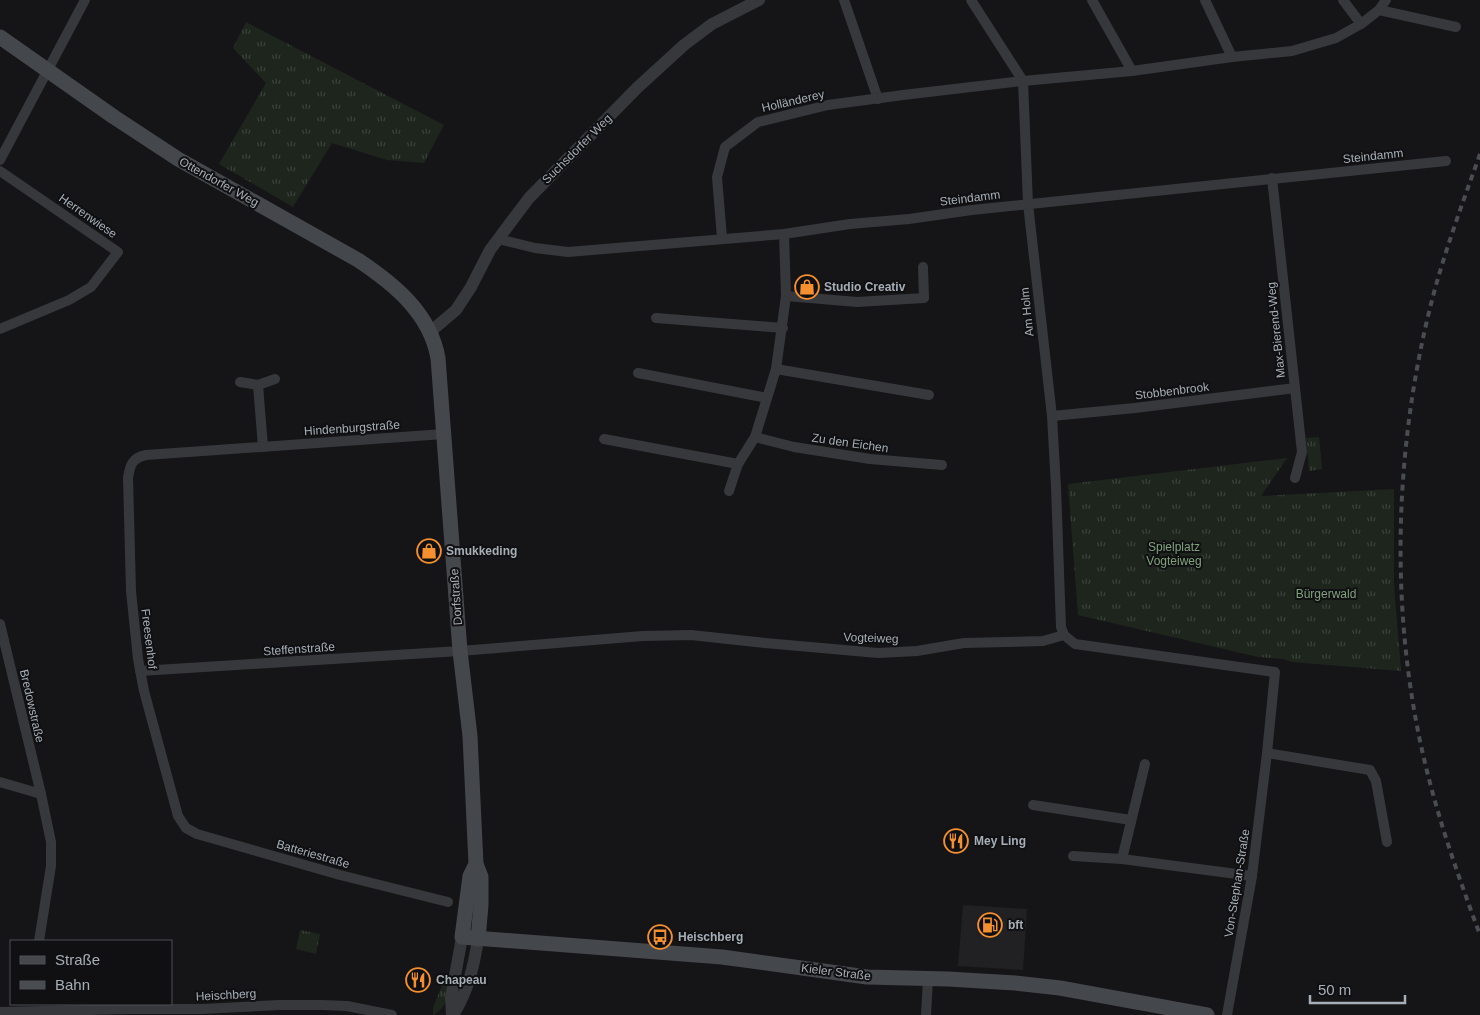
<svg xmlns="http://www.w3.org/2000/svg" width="1480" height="1015" font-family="Arial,sans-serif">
	<defs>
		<pattern id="grass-tufts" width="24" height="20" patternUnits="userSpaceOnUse" patternTransform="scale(1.25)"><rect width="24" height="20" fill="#1d251d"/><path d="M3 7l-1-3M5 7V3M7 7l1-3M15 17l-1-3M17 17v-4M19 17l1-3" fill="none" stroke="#3b423c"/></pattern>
	</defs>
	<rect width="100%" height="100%" fill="#151517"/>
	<!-- built -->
	<path fill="#212124" d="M963,905L1027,909L1023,970L958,966Z"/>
	<!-- grass -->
	<g fill="url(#grass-tufts)">
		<path d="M246,22L444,125L424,163L387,160L332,143L293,207L219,164L266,83L233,48Z"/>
		<path d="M1319,437L1322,469L1309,471L1306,438Z"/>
		<path d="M1287,458L1261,496L1394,489V584L1401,671L1292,662L1283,659L1258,657L1078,615L1068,484Z"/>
		<path d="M300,930L320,934L316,954L296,949Z"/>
		<path d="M447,978L450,981C447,996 448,1007 433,1015V1008L444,980Z"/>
	</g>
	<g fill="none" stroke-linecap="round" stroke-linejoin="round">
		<!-- minor -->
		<g stroke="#36383c" stroke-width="10">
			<path d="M844,0L878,99"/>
			<path d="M971,0L1023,81L1028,204L1052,416L1056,487L1061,627L1064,635"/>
			<path d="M1092,0L1132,71"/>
			<path d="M1205,0L1232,57"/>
			<path d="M1343,0L1361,24"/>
			<path d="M1379,10L1456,27"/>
			<path d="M0,160L85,0"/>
			<path d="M0,171L118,252L91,287L69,300L0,329"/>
			<path d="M1272,178L1302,452L1295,478"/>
			<path d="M722,238L717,177L725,147L758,122L828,105L903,95L1023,81L1132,71L1232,57L1292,51L1336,38L1361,24L1379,10L1386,0"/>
			<path d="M498,239L535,248L568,252L784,234L850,224L909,219L972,210L1446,161"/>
			<path d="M786,296L857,302L924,298L923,267"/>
			<path d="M656,318L783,328"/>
			<path d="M776,369L929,395"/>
			<path d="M638,373L767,398"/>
			<path d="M240,382L258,385L275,379"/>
			<path d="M258,385L263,447"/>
			<path d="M1052,416L1135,408L1295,388"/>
			<path d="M444,434L146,455C132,458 130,465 128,478L131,591L138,659L144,691L178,816L186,828L197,834L340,875L448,902"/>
			<path d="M755,437L794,447L870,459L942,465"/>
			<path d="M604,439L738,464"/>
			<path d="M729,491L738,464L755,437L776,369L786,296L784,234"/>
			<path d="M0,624L41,794L51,842V866L39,941"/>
			<path d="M1064,635L1075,644L1275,672L1267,753L1252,876L1227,1015"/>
			<path d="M140,671L460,651L643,636L691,635L765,643L878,653L917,651L964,643L1043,641L1064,635"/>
			<path d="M1267,753L1370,770L1376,781L1387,842"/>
			<path d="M1145,764L1122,859L1252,876"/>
			<path d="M0,782L41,794"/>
			<path d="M1033,805L1131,820"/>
			<path d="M1073,856L1122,859"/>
			<path d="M0,1012L130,1009H203L279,1005H322L347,1006L392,1015"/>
			<path d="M926,1015L928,979"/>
		</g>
		<!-- tertiary -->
		<g stroke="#36383c" stroke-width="12">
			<path d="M430,332L456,310L471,287L490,250L529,198L637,88L684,45L712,24L759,0"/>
			<path d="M452,1015L451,998L462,937"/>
			<path d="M453,1015C468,991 474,966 478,939"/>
		</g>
		<!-- secondary -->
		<g stroke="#44474c" stroke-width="15">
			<path d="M0,37L114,117L178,159L358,260C394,284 430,313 438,358L460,651L470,736L476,864L481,877V905L478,939"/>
			<path d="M476,864L470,876L462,937L722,957L867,977L948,979L1015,983L1060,988L1207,1015"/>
		</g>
		<!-- rail -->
		<path stroke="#494c51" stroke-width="4" stroke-dasharray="6 5" stroke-linecap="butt" d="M1480,154C1463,202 1445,250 1432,300C1394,448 1389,613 1425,763C1439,822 1459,878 1480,935"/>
	</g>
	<!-- icons -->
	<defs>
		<g id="shop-ring" transform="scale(1.25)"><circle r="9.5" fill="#101012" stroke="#f4902f" stroke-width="1.5"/><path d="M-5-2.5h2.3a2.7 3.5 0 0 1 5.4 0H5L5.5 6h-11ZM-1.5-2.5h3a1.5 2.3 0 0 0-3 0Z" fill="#f4902f"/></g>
		<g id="restaurant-ring" transform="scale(1.25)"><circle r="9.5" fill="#101012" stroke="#f4902f" stroke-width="1.5"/><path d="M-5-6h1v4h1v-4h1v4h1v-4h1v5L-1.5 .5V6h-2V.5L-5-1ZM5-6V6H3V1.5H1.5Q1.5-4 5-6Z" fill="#f4902f"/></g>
		<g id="fuel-ring" transform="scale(1.25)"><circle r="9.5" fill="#101012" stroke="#f4902f" stroke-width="1.5"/><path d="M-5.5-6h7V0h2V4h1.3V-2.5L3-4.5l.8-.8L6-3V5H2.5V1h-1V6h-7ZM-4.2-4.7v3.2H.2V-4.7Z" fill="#f4902f"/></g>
		<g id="bus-ring" transform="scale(1.25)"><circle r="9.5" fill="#101012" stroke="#f4902f" stroke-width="1.5"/><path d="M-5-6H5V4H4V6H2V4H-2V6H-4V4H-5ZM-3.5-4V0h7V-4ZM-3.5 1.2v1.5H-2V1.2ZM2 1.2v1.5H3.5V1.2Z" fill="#f4902f"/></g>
	</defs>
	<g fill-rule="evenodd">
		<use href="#shop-ring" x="807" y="287"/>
		<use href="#shop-ring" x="429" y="551"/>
		<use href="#restaurant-ring" x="956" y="841"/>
		<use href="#fuel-ring" x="990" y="925"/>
		<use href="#bus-ring" x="660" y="937"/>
		<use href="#restaurant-ring" x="418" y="980"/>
	</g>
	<g text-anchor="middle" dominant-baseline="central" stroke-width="4" stroke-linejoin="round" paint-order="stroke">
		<!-- street labels -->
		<g font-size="12" fill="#a6aeb7" stroke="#101012">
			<text transform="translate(793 101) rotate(-13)">Holländerey</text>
			<text transform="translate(577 149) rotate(-45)">Suchsdorfer Weg</text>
			<text transform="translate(1373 156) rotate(-6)">Steindamm</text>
			<text transform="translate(219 182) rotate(29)">Ottendorfer Weg</text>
			<text transform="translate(970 198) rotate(-7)">Steindamm</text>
			<text transform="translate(88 216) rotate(35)">Herrenwiese</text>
			<text transform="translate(1027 312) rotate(-96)">Am Holm</text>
			<text transform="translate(1276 330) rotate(-96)">Max-Bierend-Weg</text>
			<text transform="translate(1172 391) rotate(-7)">Stobbenbrook</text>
			<text transform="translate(352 428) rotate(-4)">Hindenburgstraße</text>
			<text transform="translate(850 443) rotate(8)">Zu den Eichen</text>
			<text transform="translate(456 597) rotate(-94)">Dorfstraße</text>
			<text transform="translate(871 638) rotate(2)">Vogteiweg</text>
			<text transform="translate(149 639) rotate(83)">Freesenhof</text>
			<text transform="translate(299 649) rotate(-4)">Steffenstraße</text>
			<text transform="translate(32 706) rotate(77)">Bredowstraße</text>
			<text transform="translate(313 854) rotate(16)">Batteriestraße</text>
			<text transform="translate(1237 883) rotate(-81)">Von-Stephan-Straße</text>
			<text transform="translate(836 972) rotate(7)">Kieler Straße</text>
			<text transform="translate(226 995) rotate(-3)">Heischberg</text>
		</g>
		<!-- poi labels -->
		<g font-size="12" font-weight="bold" fill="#a6aeb7" stroke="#101012" text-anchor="start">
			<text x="824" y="287">Studio Creativ</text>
			<text x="446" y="551">Smukkeding</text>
			<text x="974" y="841">Mey Ling</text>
			<text x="1008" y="925">bft</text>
			<text x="678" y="937">Heischberg</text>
			<text x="436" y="980">Chapeau</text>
		</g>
		<!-- park labels -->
		<g font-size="12" fill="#81a27d" stroke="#101012">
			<text x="1174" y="547">Spielplatz<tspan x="1174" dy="14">Vogteiweg</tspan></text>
			<text x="1326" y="594">Bürgerwald</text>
		</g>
	</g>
	<!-- legend -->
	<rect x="10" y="940" width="162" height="65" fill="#101012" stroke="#4c4f54"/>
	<rect x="20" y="956" width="25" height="8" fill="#44474c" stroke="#4c4f54"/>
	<text x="55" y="965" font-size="15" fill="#a6aeb7">Straße</text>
	<rect x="20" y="981" width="25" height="8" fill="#494c51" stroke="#4c4f54"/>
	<text x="55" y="990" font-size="15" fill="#a6aeb7">Bahn</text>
	<!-- scale -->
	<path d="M1310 995v8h95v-8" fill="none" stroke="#a6aeb7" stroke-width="2.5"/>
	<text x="1318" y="995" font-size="15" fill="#a6aeb7" stroke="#101012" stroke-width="4" paint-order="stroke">50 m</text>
</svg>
